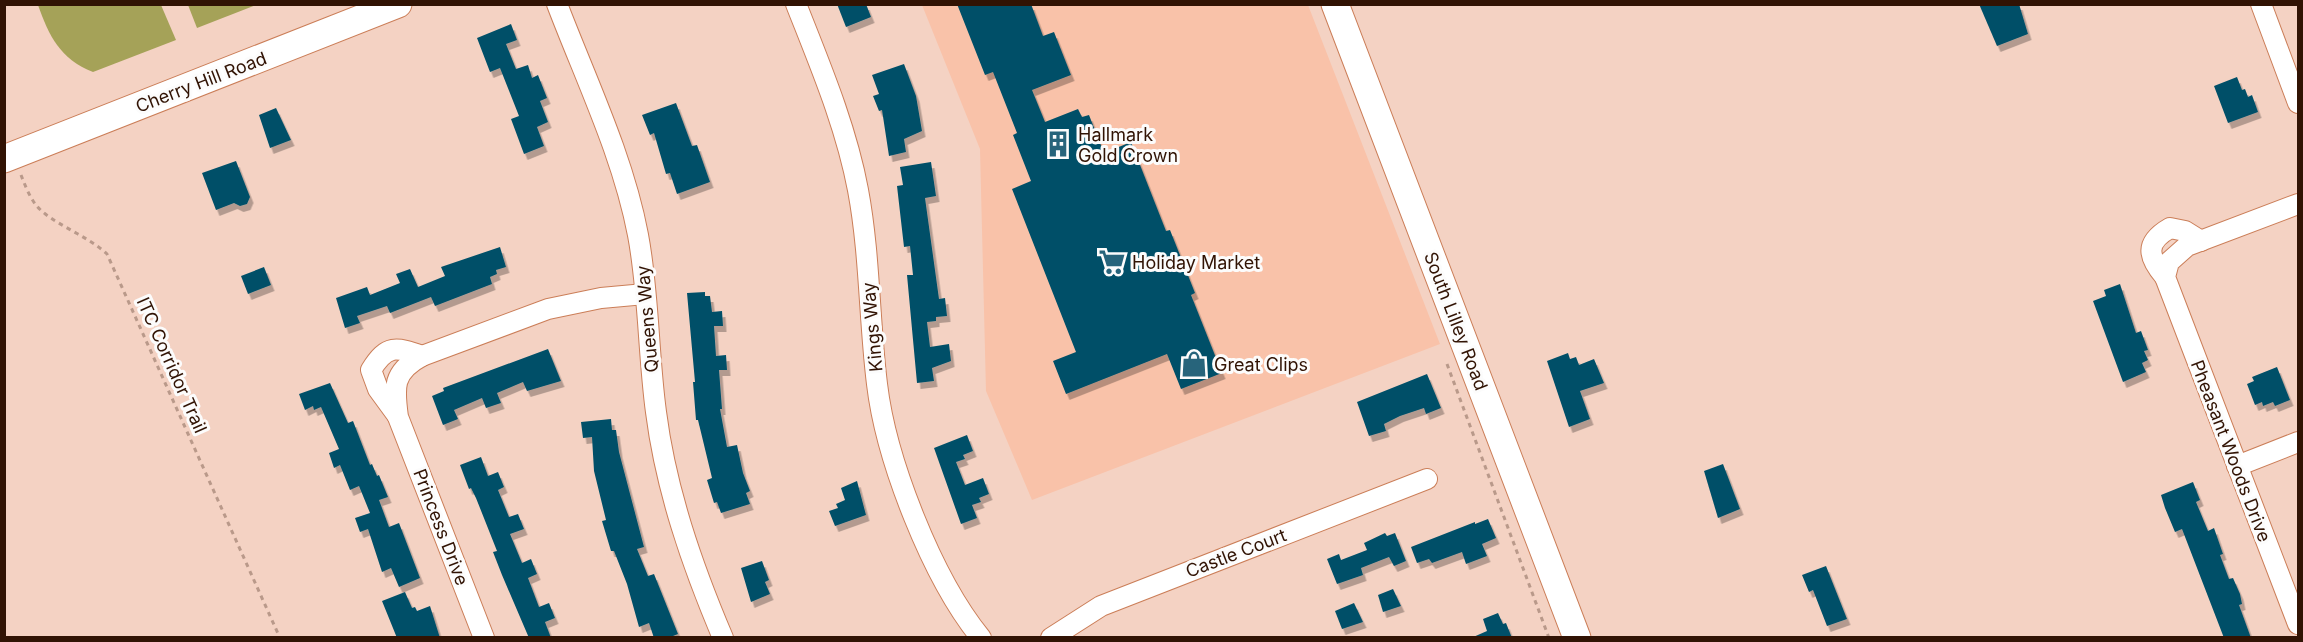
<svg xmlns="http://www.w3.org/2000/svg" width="2303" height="642" font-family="Inter,sans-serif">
	<defs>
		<filter id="shadow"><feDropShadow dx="3.5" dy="6" stdDeviation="0" flood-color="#0004"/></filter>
	</defs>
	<rect width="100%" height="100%" fill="#f4d2c3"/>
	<!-- built -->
	<path fill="#f9c2a9" d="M922,5H1308L1440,344L1032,500L986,391L980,149Z"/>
	<!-- forest -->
	<g fill="#a5a258">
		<path d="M38,5H161L176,40L93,72C60,59 49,36 38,5Z"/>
		<path d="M188,5V4L256,5L197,28Z"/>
	</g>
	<!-- building -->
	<g fill="#005068" filter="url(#shadow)">
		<path d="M837,4H866L871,17L846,27Z"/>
		<path d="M957,4H1031L1043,36L1054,32L1071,75L1032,90L1045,122L1078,109L1082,117L1089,115L1104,153L1131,142L1166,231L1170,230L1195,293L1191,295L1222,373L1181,389L1167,354L1066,394L1053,361L1076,352L1012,189L1031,181L1013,135L1017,133L993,72L985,75Z"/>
		<path d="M1979,4H2019L2028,34L1997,46Z"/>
		<path d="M511,24L517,40L506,44L516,69L528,65L532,78L538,75L547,98L540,101L548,122L537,127L544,146L524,154L511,119L519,116L500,68L490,72L477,38Z"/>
		<path d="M904,64L916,96L922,131L904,139L906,152L889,156L882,110L879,111L873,96L879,94L872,75Z"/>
		<path d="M2237,77L2242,90L2245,89L2248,97L2252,95L2258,112L2228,123L2214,86Z"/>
		<path d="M676,103L692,146L697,145L710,182L677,194L670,173L666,174L654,133L650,135L642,115Z"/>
		<path d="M276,108L291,140L270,148L259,115Z"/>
		<path d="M236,161L250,197L247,204L240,206L234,203L216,210L202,173Z"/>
		<path d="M931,162L936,196L925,198L939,299L945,298L947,316L936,317V321L927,322L930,347L949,344L951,361L932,368L934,381L917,383L907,275H913L910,246L904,247L897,186L903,185L900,167Z"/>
		<path d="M500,247L506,267L496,270L497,274L490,277L492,284L435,306L431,297L390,313L387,306L357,316L360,323L345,328L336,298L367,287L370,295L400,283L396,274L410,269L418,287L445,276L441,267Z"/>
		<path d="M264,267L271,285L248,294L241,276Z"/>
		<path d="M2120,284L2136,333L2141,331L2148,350L2144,351L2148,360L2142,363L2146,372L2123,382L2093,301L2106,296L2104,290Z"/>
		<path d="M705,292V296H710L712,312L722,311L723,326H714L716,356L726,355L727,370H719L722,409H720L727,447L737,445L743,473L750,491L746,493L750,504L721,513L717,502L714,503L707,480L712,478L698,420H696L693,382H695L687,293Z"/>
		<path d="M548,349L561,381L527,391L523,382L497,393L501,403L486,408L482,398L454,410L458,419L443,425L432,396L444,391L443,388Z"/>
		<path d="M1568,353L1570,359L1576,357L1579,365L1594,359L1604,383L1580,391L1590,419L1569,427L1547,361Z"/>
		<path d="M2277,367L2290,400L2275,406L2273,402L2263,406L2262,402L2255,405L2247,384L2254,381L2252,377Z"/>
		<path d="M1427,374L1441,408L1426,414L1424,408L1400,416L1384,424L1386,431L1369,436L1357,402Z"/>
		<path d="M330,383L348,423L353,421L370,465L372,464L377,476L379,475L388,497L379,500L389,527L399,523L420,578L399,587L391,568L382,572L368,529L360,532L355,518L370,513L359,486L350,490L340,465L334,468L329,453L339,449L321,407L314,410L313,406L305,410L299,394Z"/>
		<path d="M611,419L612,430H616L619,452L644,547L637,549L648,576L654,574L678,634L668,638H654L649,623L639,627L627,584L614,551H611L602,521L606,520L594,471L592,437L583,438L581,422Z"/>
		<path d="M967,435L973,451L963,455L965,459L956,462L965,485L983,478L989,494L979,498L981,502L972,505L977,518L961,524L934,448Z"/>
		<path d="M481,457L488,476L498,472L504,487L498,490L509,517L518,514L524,529L510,534L522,563L531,559L537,574L528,578L539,607L549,603L555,618L545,622L551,638H529L502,575L493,552L497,551L476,498L471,488L469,489L460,465Z"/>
		<path d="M1723,464L1740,509L1718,518L1704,471Z"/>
		<path d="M857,481L866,515L835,526L829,511L838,508L836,504L845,500L841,488Z"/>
		<path d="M2193,482L2200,500L2196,502L2208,531L2214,528L2223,554L2220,555L2229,579L2233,578L2240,594L2242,604L2239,605L2251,638H2224L2182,529L2175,532L2165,508L2161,495Z"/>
		<path d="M1488,519L1496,538L1482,544L1487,556L1466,564L1462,552L1432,563L1429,559L1417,563L1411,547L1475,522V524Z"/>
		<path d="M1385,533L1387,536L1395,533L1406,561L1394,566L1389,557L1361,568L1363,575L1337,584L1327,559L1339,554L1341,560L1367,550L1364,543Z"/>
		<path d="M762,561L769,580L765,582L770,594L751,602L741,568Z"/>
		<path d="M1826,566L1847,619L1827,626L1813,590L1809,592L1802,575Z"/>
		<path d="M1393,589L1401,606L1383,612L1378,595Z"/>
		<path d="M405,592L412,608L415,607L417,611L430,606L440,638H397L382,601Z"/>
		<path d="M1354,603L1363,622L1342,629L1335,611Z"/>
		<path d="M1498,613L1503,624L1506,623L1512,638H1471L1487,631L1483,619Z"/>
	</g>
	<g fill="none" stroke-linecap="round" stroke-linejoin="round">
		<!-- street casing -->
		<g stroke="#cb7e58" stroke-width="22">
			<g id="street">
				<path d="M557,4C586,80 623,156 638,235C649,293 648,353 656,412C666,490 692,565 723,638"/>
				<path d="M796,4C820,65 846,126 858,190C870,254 869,319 877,384C886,460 932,578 981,638"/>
				<path d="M2261,4L2298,103"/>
				<path d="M2298,204L2187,246L2169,262L2165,277L2298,624"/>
				<path d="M2165,277C2148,257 2144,243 2170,228L2185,231L2201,241"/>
				<path d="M397,415L378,389L371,370C387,344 396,347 422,356"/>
				<path d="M2237,466L2298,442"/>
				<path d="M484,638L398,417C394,388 392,372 422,356L548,309L601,298L645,294"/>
				<path d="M1051,638L1101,606L1427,479"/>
			</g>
		</g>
		<!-- secondary casing -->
		<g stroke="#cb7e58" stroke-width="29">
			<g id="secondary">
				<path d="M1335,4L1577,638"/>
				<path d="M4,159L398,4"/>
			</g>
		</g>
		<!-- path -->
		<g stroke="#b9998a" stroke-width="3" stroke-dasharray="4.5 4.5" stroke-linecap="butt">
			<path d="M21,175C25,185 29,196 36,205C50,223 87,235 107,254L280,638"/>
			<path d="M1447,364L1549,638"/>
		</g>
		<!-- street -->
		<use href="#street" stroke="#fff" stroke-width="20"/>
		<!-- secondary -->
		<use href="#secondary" stroke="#fff" stroke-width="27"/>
	</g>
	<!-- icons -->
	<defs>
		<g id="building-bare" transform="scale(2.07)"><path d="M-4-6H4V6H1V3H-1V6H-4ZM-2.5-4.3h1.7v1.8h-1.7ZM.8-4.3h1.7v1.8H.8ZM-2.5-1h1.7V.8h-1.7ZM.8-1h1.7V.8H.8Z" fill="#27647b" stroke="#fcfcfc" stroke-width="2.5" paint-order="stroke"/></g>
		<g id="supermarket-bare" transform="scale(2.07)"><path d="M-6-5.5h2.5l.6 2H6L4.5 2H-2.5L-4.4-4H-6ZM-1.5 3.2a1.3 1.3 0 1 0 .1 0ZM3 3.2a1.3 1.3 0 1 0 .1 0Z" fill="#27647b" stroke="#fcfcfc" stroke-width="2.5" paint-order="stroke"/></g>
		<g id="shop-bare" transform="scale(2.07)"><path d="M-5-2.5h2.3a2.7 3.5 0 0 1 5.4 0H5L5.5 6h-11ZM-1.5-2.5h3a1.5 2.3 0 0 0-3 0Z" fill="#27647b" stroke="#fcfcfc" stroke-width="2.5" paint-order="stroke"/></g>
	</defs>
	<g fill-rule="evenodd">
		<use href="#building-bare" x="1058" y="144"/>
		<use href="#supermarket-bare" x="1112" y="262"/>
		<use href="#shop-bare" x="1194" y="364"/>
	</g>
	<g text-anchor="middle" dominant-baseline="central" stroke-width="6" stroke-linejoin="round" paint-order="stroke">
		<!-- street labels -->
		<g font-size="18" fill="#311304" stroke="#fcfcfc">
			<text transform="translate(201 82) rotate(-21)">Cherry Hill Road</text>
			<text transform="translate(647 319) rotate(-95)">Queens Way</text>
			<text transform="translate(1456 321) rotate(69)">South Lilley Road</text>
			<text transform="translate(872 327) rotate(-95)">Kings Way</text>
			<text transform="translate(172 365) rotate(66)">ITC Corridor Trail</text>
			<text transform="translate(2231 451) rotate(69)">Pheasant Woods Drive</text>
			<text transform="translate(441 527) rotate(69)">Princess Drive</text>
			<text transform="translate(1236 553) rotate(-21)">Castle Court</text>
		</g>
		<!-- poi labels -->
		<g font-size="18" fill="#311304" stroke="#fcfcfc" text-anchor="start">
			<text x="1078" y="134">Hallmark<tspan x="1078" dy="21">Gold Crown</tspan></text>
			<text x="1132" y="262">Holiday Market</text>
			<text x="1214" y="364">Great Clips</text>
		</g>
	</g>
	<!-- border -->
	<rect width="2303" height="642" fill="none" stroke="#311304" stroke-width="12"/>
</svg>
